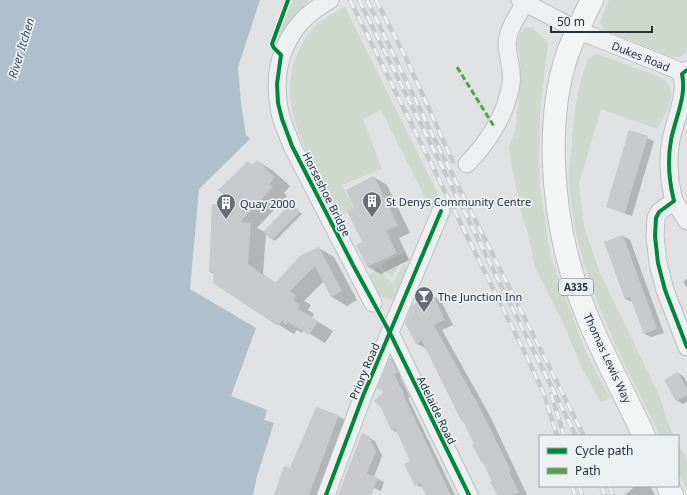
<svg xmlns="http://www.w3.org/2000/svg" width="687" height="495" font-family="'Noto Sans',sans-serif">
	<rect width="100%" height="100%" fill="#dfe1e3"/>
	<!-- green -->
	<g fill="#d0d7cf">
		<path d="M293,0H309L298,12L283,39L277,37Z"/>
		<path d="M609,0H687V50C683,57 679,57 672,57L609,32L603,28L600,21Z"/>
		<path d="M345,7L438,194L431,209L381,110L363,119L382,169L342,185L354,208L342,215C316,167 272,109 298,53C303,41 310,29 321,21C328,16 337,12 345,7Z"/>
		<path d="M533,27C538,34 543,36 548,43L540,112L539,156L540,187L551,259L585,350L610,398L601,402L581,366L565,327L535,267L528,233L523,220L513,173L509,147L515,132L518,100L520,57L517,44L520,33L525,28Z"/>
		<path d="M597,54L660,77C682,90 667,112 657,129L601,109L579,184L584,227L600,273L660,397L667,421L674,436H660C621,356 572,269 569,178C569,166 571,153 572,141C574,112 578,86 588,58Z"/>
		<path d="M405,252L410,260L399,265L392,278L380,265Z"/>
		<path d="M403,264L409,268L395,300L378,296L369,277L377,267L393,284Z"/>
		<path d="M678,443L687,460V491L678,472Z"/>
	</g>
	<!-- water -->
	<path fill="#afbfcc" d="M0,0H260L238,67L241,104L246,135L250,139L199,189L190,289L256,328L231,396L267,410L264,420L274,423L257,476L253,495H0Z"/>
	<!-- shadow -->
	<g fill="#0003">
		<path d="M629,132L654,141L632,216L607,207Z"/>
		<path d="M257,161L272,170L290,186L284,193L287,196L257,228L265,232L291,204L302,214L275,241L266,234L263,274L277,284L319,248L334,257L357,300L347,306L332,297L324,281L304,301L311,305L308,310L314,314L312,318L333,331L325,343L304,330L302,333L297,330L294,334L279,325L214,283L215,274L210,272L213,205L238,207L248,162L253,165Z"/>
		<path d="M374,177L387,185L410,233L399,238L409,260L381,274L368,267L356,209Z"/>
		<path d="M623,236L630,240L664,333L651,337L645,334L633,302L625,299L605,242Z"/>
		<path d="M687,279V288L683,282Z"/>
		<path d="M433,296L441,301L453,325L442,330L491,418L527,495H498L484,463L482,462L475,444L426,348L417,344L406,323Z"/>
		<path d="M391,358L397,362L404,376L400,377L410,397L408,398L455,495H427L424,488L416,485L412,461L398,433L391,429L385,392L378,388Z"/>
		<path d="M678,373L684,377L687,382V402L683,404L676,400Z"/>
		<path d="M338,416L345,420L317,495H275L291,470Z"/>
		<path d="M368,437L375,441L382,456L374,477L384,482L381,491L374,488L371,495H339Z"/>
		<path d="M632,486H650L655,495H625L633,488Z"/>
	</g>
	<!-- building -->
	<g fill="#c7c9cc">
		<path d="M629,130L648,136L625,213L606,207Z"/>
		<path d="M257,160L275,177L269,184L273,187L240,222L251,223L248,264L275,283L301,255L319,247L342,291L331,297L315,266L290,291L296,296L293,300L300,305L297,308L318,321L309,335L288,322L286,325L282,321L278,326L213,283L214,272H209L212,204L235,206L218,190L248,161L252,165Z"/>
		<path d="M374,176L398,225L386,231L397,253L367,267L356,245L362,242L347,211L354,208L346,190Z"/>
		<path d="M291,203L300,212L272,240L263,232Z"/>
		<path d="M623,235L657,329L644,334L630,297L625,299L604,242Z"/>
		<path d="M433,295L445,320L434,325L482,412L511,471L509,472L519,492L513,495H497L490,482L492,481L483,462H481L477,454L472,445L474,444L463,421L462,422L422,341L416,344L405,323L412,305Z"/>
		<path d="M390,357L398,372L394,374L404,394H403L451,495H426L420,483L415,486L404,464L410,461L395,428L391,430L381,408L374,401L384,392L377,388Z"/>
		<path d="M678,372L687,389V395L676,401L664,380Z"/>
		<path d="M316,407L339,415L309,495H274L284,466L290,468Z"/>
		<path d="M362,433L369,436L376,452L367,473L378,478L371,495H338Z"/>
	</g>
	<g fill="none" stroke-linecap="round" stroke-linejoin="round">
		<!-- minor casing -->
		<g stroke="#bdbfc1" stroke-width="19">
			<g id="minor">
				<path d="M330,0C285,24 269,68 281,117C284,127 289,137 292,146L373,303"/>
				<path d="M520,0L577,30L675,69L682,74"/>
				<path d="M687,70L682,74C687,96 675,119 671,140C667,162 669,181 674,201L659,212L656,218L655,236L658,263L665,290L687,347"/>
				<path d="M467,164C488,142 506,115 511,84C513,70 508,58 507,45C507,30 518,15 525,3"/>
				<path d="M674,201L687,221"/>
				<path d="M390,333L469,495"/>
				<path d="M326,495L363,396L441,211"/>
			</g>
		</g>
		<!-- major casing -->
		<g stroke="#bcbec1" stroke-width="24">
			<g id="major">
				<path d="M592,0C583,18 574,36 567,55C546,119 552,203 570,267C586,326 619,381 644,436"/>
				<path d="M668,486L672,495"/>
			</g>
		</g>
		<!-- minor -->
		<use href="#minor" stroke="#eeeff0" stroke-width="17"/>
		<!-- major -->
		<use href="#major" stroke="#f3f4f4" stroke-width="22"/>
		<!-- rail casing -->
		<g stroke="#c7c9cb" stroke-width="4.5">
			<g id="rail">
				<path d="M350,0L526,355L544,394L557,436"/>
				<path d="M359,0L576,436"/>
				<path d="M367,0L431,132L584,436"/>
				<path d="M376,0L406,58L453,162"/>
				<path d="M551,394L564,436"/>
				<path d="M572,486L575,495"/>
				<path d="M579,486L582,495"/>
				<path d="M601,486L605,495"/>
				<path d="M609,486L613,495"/>
			</g>
		</g>
		<!-- rail -->
		<use href="#rail" stroke="#ecf0f3" stroke-width="3" stroke-dasharray="9" stroke-linecap="butt"/>
		<!-- quiet -->
		<path stroke="#51a445" stroke-width="3" stroke-dasharray="6 3" stroke-linecap="butt" d="M457,67L495,128"/>
		<!-- cycleway casing -->
		<g stroke="#ecf0f3" stroke-width="6">
			<g id="cycleway">
				<path d="M288,0L272,44L274,48L281,55L277,84L278,103L282,119L292,146L353,265L390,333L469,495"/>
				<path d="M687,70L682,74C687,96 675,119 671,140C667,162 669,181 674,201L659,212L656,218L655,236L658,263L665,290L687,347"/>
				<path d="M326,495L363,396L441,211"/>
			</g>
		</g>
		<!-- cycleway -->
		<use href="#cycleway" stroke="#00873e" stroke-width="4"/>
	</g>
	<!-- icons -->
	<defs>
		<g id="building-pin" transform="scale(1)"><path d="M0 17L-7.5 6A9.5 9.5 0 1 1 7.5 6Z" fill="#686e75" stroke="#ecf0f3"/><path d="M-4-6H4V6H1V3H-1V6H-4ZM-2.5-4.3h1.7v1.8h-1.7ZM.8-4.3h1.7v1.8H.8ZM-2.5-1h1.7V.8h-1.7ZM.8-1h1.7V.8H.8Z" fill="#fff"/></g>
		<g id="bar-pin" transform="scale(1)"><path d="M0 17L-7.5 6A9.5 9.5 0 1 1 7.5 6Z" fill="#686e75" stroke="#ecf0f3"/><path d="M-6-5H6L.8 .8V4.5H3.5V6h-7V4.5H-.8V.8Z" fill="#fff"/></g>
	</defs>
	<g fill-rule="evenodd">
		<use href="#building-pin" x="372" y="201"/>
		<use href="#building-pin" x="226" y="203"/>
		<use href="#bar-pin" x="424" y="296"/>
	</g>
	<g text-anchor="middle" dominant-baseline="central" stroke-width="3.5" stroke-linejoin="round" paint-order="stroke">
		<!-- shield labels -->
		<rect fill="#ecf0f3" stroke="#636a72" stroke-width="1" x="559" y="279" width="34" height="16" rx="3"/>
		<g font-size="10" font-weight="bold" fill="#28303a">
			<text x="576" y="287">A335</text>
		</g>
		<!-- street labels -->
		<g font-size="11" fill="#28303a" stroke="#ecf0f3">
			<text transform="translate(641 56) rotate(22)">Dukes Road</text>
			<text transform="translate(327 194) rotate(63)">Horseshoe Bridge</text>
			<text transform="translate(608 358) rotate(65)">Thomas Lewis Way</text>
			<text transform="translate(364 371) rotate(-67)">Priory Road</text>
			<text transform="translate(437 410) rotate(64)">Adelaide Road</text>
		</g>
		<!-- poi labels -->
		<g font-size="11" fill="#28303a" stroke="#ecf0f3" text-anchor="start">
			<text x="386" y="201">St Denys Community Centre</text>
			<text x="240" y="203">Quay 2000</text>
			<text x="438" y="296">The Junction Inn</text>
		</g>
		<!-- water labels -->
		<g font-size="12" font-style="italic" fill="#36506a" stroke="#ecf0f3">
			<text transform="translate(21 48) rotate(-73)">River Itchen</text>
		</g>
	</g>
	<!-- legend -->
	<rect x="539" y="435" width="140" height="52" fill="#ecf0f3" stroke="#9ea3a9"/>
	<rect x="547" y="448" width="20" height="6" fill="#00873e" stroke="#9ea3a9"/>
	<text x="575" y="455" font-size="12" fill="#28303a">Cycle path</text>
	<rect x="547" y="468" width="20" height="6" fill="#51a445" stroke="#9ea3a9"/>
	<text x="575" y="475" font-size="12" fill="#28303a">Path</text>
	<!-- scale -->
	<path d="M551 26v6h101v-6" fill="none" stroke="#28303a" stroke-width="2"/>
	<text x="557" y="26" font-size="12" fill="#28303a" stroke="#ecf0f3" stroke-width="3" paint-order="stroke">50 m</text>
</svg>
